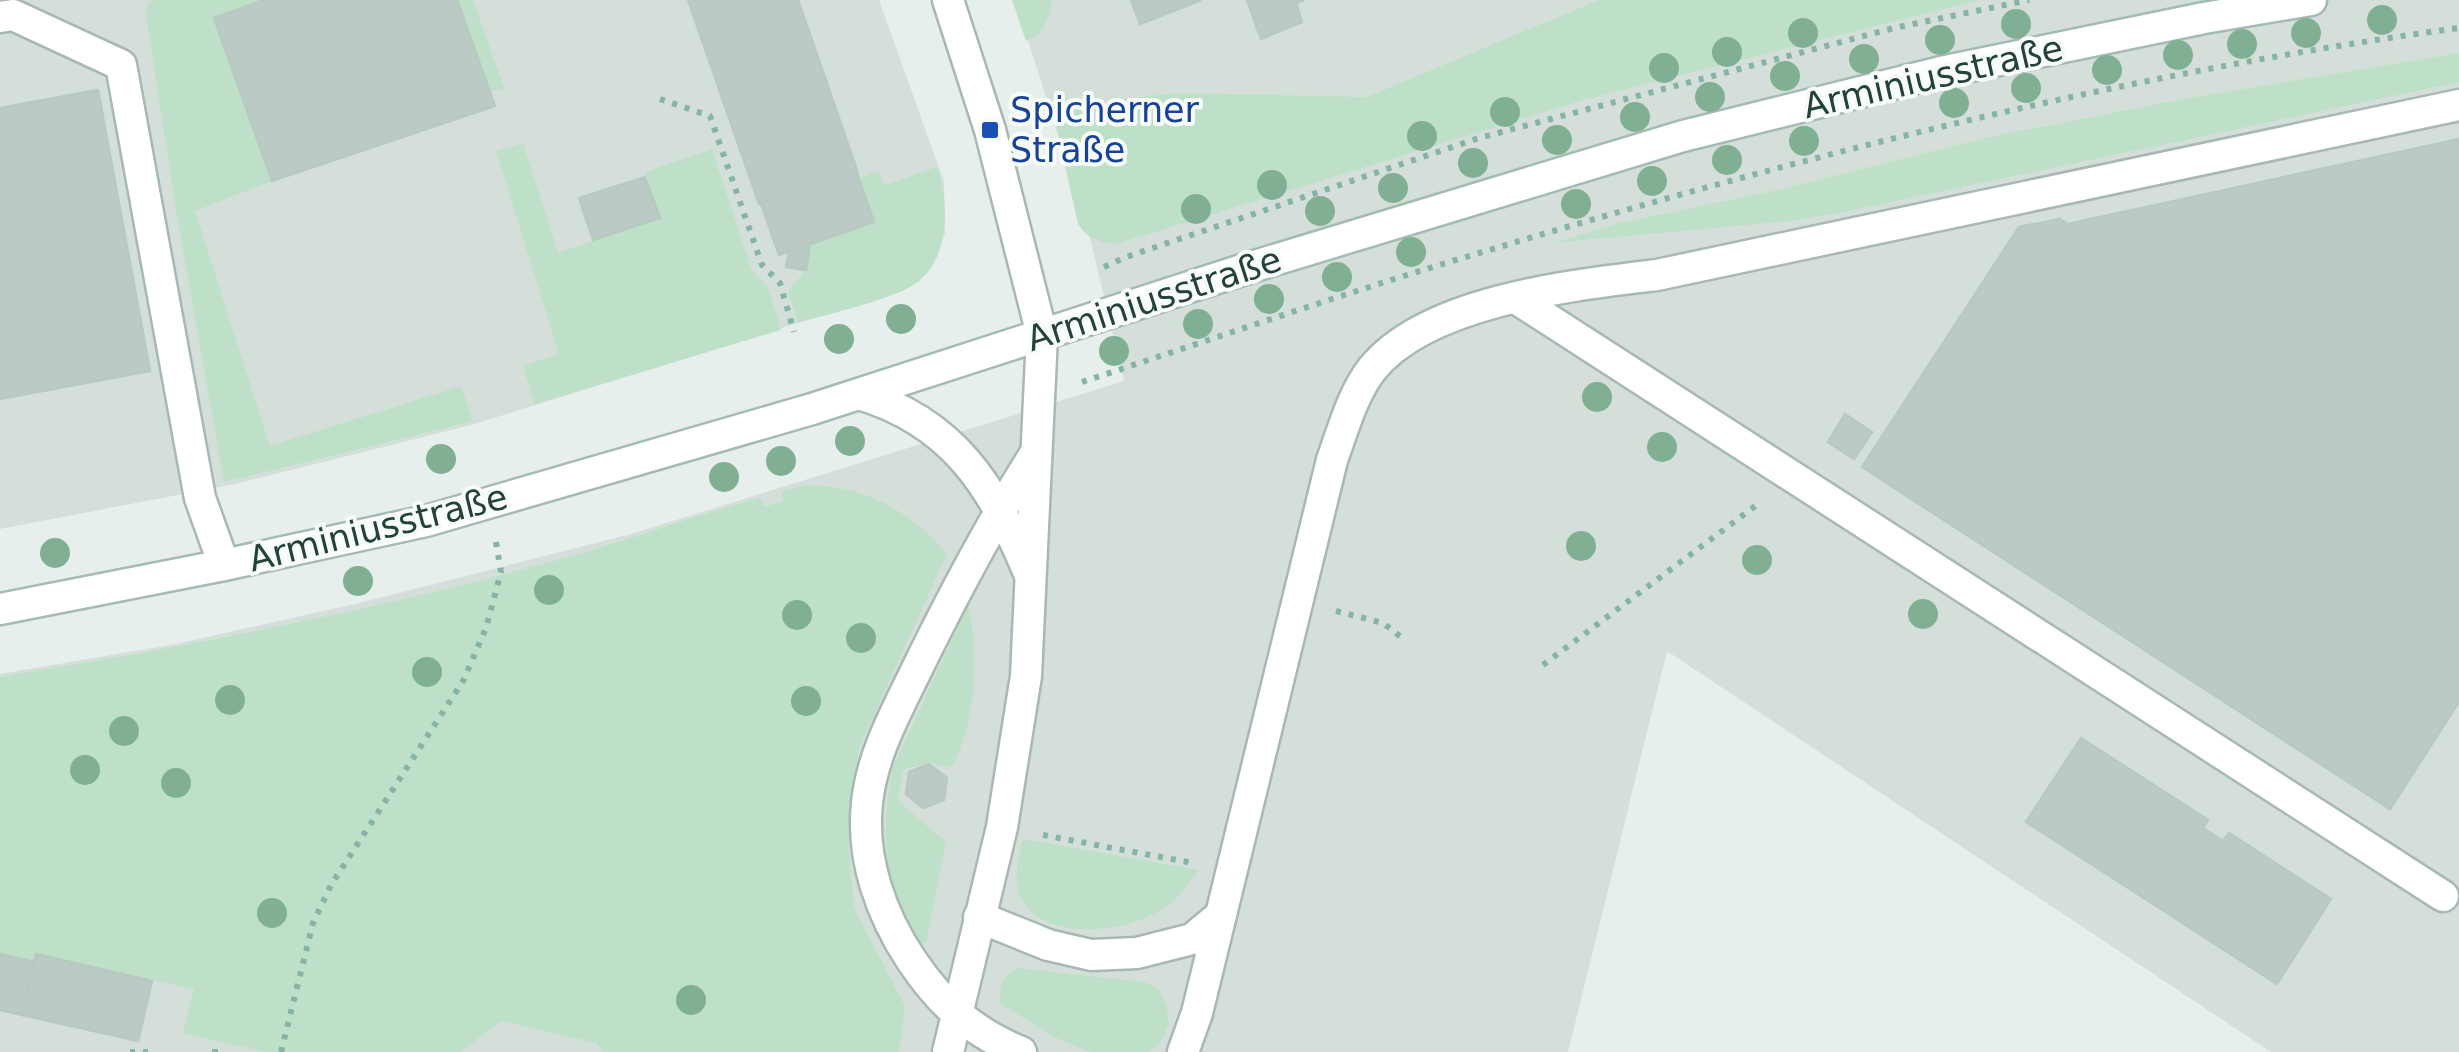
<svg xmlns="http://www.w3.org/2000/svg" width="2459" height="1052" font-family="'DejaVu Sans',sans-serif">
	<rect width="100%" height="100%" fill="#e6efeb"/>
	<!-- built -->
	<g fill="#d4dfda">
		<path d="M0,0H879L944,182L945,234L919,282L765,334L471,425L235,484L0,529Z"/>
		<path d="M1015,0H2459V1052H2271L1667,651L1568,1052H0V674L176,644L359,603L631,534L1124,381L1087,225Z"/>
	</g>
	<!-- green -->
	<g fill="#bfe0c8">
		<path d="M153,0H264L214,18L272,181L195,211L270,446L461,386L473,421L224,482L177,216L145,8Z"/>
		<path d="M457,0H473L504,88L489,92Z"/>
		<path d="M1012,0H1052C1050,17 1044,35 1026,41Z"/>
		<path d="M1599,0H1978L1583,100L1116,244C1099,242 1088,239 1078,224L1053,112L1085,104L1174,93L1367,97Z"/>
		<path d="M2459,53V82L1839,213L1787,221L1553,243L1620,223L1769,192L1985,138L2183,99Z"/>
		<path d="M523,143L558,253L660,218L646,172L712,149L752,271L768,287L781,330L535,404L523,366L559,354L496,151Z"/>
		<path d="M937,167C950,205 951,264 910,287C885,301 828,314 798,323L788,291L806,270L810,244L874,222L859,179L879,171L884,185Z"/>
		<path d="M808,485C866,486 909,510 947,554L859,748L848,836L854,908L905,1006L899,1052H602L596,1043L502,1021L460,1052H266L183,1033L194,989L36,954L35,962L0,954V677C197,645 394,607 586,552C645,535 701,513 760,498L764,507L783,501L782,491Z"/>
		<path d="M968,605C980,653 976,725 951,768L929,762L903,770L898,801L946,842L926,943L917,942C882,892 881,827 892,769Z"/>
		<path d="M1023,839L1199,870C1186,887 1174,904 1154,914C1120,932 1047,941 1023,901C1011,882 1019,859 1023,839Z"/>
		<path d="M1017,968L1144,982L1158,988L1166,1005L1169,1024L1160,1043L1149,1052H1090L1054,1037L1001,1004C998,986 1001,978 1017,968Z"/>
	</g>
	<!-- building -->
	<g fill="#bbcac4" stroke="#b8c9c2" stroke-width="2.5">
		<path d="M264,0H457L495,106L272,181L214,18Z"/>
		<path d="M688,0H798L857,170L759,204Z"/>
		<path d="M1131,0H1201L1140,24Z"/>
		<path d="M1247,0H1304L1296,3L1302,22L1261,39Z"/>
		<path d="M98,90L150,371L0,399V108Z"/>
		<path d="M2459,139V702L2390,809L1862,467L2019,227L2060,219L2068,224Z"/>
		<path d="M856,170L874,222L779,255L761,204Z"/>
		<path d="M645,177L660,218L593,240L579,198Z"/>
		<path d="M810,244L806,270L786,267L789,252Z"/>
		<path d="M1845,414L1872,432L1854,459L1828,442Z"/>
		<path d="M2081,738L2208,820L2203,828L2223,841L2229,833L2331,899L2277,984L2026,822Z"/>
		<path d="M929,764L947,778L944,800L923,808L906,794L909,772Z"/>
		<path d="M0,954L35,962L22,1015L0,1010Z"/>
		<path d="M36,954L152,981L138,1041L22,1015Z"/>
	</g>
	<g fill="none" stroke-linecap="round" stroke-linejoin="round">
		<!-- lane casing -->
		<g stroke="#a8b8b2" stroke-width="35">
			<g id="lane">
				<path d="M0,17L13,15L121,65L200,498L224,565"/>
				<path d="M1517,299L2443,896"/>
				<path d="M859,394C954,422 993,487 1029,573"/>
				<path d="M979,917L1048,945L1091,955L1137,953L1192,939L1221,915"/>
				<path d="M948,1052L1002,827L1026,676L1042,335"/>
				<path d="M1021,1052C972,1032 941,1004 912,961C881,915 861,859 867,803C872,756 894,716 914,675C951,599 990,525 1035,454"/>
				<path d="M1183,1052L1197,1013L1332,460C1343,430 1352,395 1372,369C1428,300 1574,285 1657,275L2459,105"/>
			</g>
		</g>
		<!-- street casing -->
		<g stroke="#a8b8b2" stroke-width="35">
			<path id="street" d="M948,0L990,130L1042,335"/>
		</g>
		<!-- secondary casing -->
		<g stroke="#a4bbb3" stroke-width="35">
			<path id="secondary" d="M0,609L224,565L426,521L812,409L1248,268L1683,136L1941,72L2204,18L2311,0"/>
		</g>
		<!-- path -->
		<g stroke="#86b3a5" stroke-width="6" stroke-dasharray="5 8" stroke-linecap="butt">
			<path d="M660,99L710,116L762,265L780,283L794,332"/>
			<path d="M1104,267L1126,257L1479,138L1894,28L2029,0"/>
			<path d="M1082,382C1216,338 1350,291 1486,251C1802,156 2132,72 2459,28"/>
			<path d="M1336,611L1383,623L1402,638"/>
			<path d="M1543,665L1758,504"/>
			<path d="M1043,835L1193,863"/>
			<path d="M130,1052H150"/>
			<path d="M215,1052V1049"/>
			<path d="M281,1052L313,923L331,885L463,681L486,628L501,572L496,542"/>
		</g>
		<!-- lane -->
		<use href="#lane" stroke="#fff" stroke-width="30"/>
		<!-- street -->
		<use href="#street" stroke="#fff" stroke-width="30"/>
		<!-- secondary -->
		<use href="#secondary" stroke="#fff" stroke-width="30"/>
	</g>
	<!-- trees -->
	<g fill="#80af93">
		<circle cx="2382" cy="20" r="15"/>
		<circle cx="2016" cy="24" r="15"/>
		<circle cx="1803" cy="33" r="15"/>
		<circle cx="2306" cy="33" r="15"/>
		<circle cx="1940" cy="40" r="15"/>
		<circle cx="2242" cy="44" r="15"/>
		<circle cx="1727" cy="52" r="15"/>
		<circle cx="2178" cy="55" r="15"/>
		<circle cx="1864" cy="59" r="15"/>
		<circle cx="1664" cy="68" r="15"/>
		<circle cx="2107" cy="70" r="15"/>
		<circle cx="1785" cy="76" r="15"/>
		<circle cx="2026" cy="88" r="15"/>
		<circle cx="1710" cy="97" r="15"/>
		<circle cx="1954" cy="103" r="15"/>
		<circle cx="1505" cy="112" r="15"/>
		<circle cx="1635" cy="117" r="15"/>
		<circle cx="1422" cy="136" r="15"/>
		<circle cx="1557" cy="140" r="15"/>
		<circle cx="1804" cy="141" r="15"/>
		<circle cx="1727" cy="160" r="15"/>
		<circle cx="1473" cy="163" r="15"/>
		<circle cx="1652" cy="181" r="15"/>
		<circle cx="1272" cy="185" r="15"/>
		<circle cx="1393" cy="188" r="15"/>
		<circle cx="1576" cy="204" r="15"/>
		<circle cx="1196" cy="209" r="15"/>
		<circle cx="1320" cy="211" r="15"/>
		<circle cx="1411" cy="252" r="15"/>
		<circle cx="1337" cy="277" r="15"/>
		<circle cx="1269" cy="299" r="15"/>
		<circle cx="901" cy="319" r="15"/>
		<circle cx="1198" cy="324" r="15"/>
		<circle cx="839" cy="339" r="15"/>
		<circle cx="1114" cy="351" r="15"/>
		<circle cx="1597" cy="397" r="15"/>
		<circle cx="850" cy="441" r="15"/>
		<circle cx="1662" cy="447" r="15"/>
		<circle cx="441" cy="459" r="15"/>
		<circle cx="781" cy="461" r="15"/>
		<circle cx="724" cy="477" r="15"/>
		<circle cx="1581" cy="546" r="15"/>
		<circle cx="55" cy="553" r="15"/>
		<circle cx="1757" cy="560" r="15"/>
		<circle cx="358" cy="581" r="15"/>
		<circle cx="549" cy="590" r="15"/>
		<circle cx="1923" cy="614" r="15"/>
		<circle cx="797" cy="615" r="15"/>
		<circle cx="861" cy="638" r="15"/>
		<circle cx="427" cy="672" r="15"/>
		<circle cx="230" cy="700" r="15"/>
		<circle cx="806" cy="701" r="15"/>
		<circle cx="124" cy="731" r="15"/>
		<circle cx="85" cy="770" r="15"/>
		<circle cx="176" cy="783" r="15"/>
		<circle cx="272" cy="913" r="15"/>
		<circle cx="691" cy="1000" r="15"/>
	</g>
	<!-- markers -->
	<rect fill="#1a4fb4" stroke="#f7fbf9" stroke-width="4" x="980" y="120" width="20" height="20" rx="5"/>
	<g text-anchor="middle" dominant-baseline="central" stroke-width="8" stroke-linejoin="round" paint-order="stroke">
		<!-- street labels -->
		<g font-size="35" fill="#24423a" stroke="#f7fbf9">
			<text transform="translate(1933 77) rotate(-13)">Arminiusstraße</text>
			<text transform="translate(1154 299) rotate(-18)">Arminiusstraße</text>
			<text transform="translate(378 528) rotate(-14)">Arminiusstraße</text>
		</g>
		<!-- transit labels -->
		<g font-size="35" fill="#164399" stroke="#f7fbf9" text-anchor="start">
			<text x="1010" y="110">Spicherner<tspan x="1010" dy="40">Straße</tspan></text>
		</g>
	</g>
</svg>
